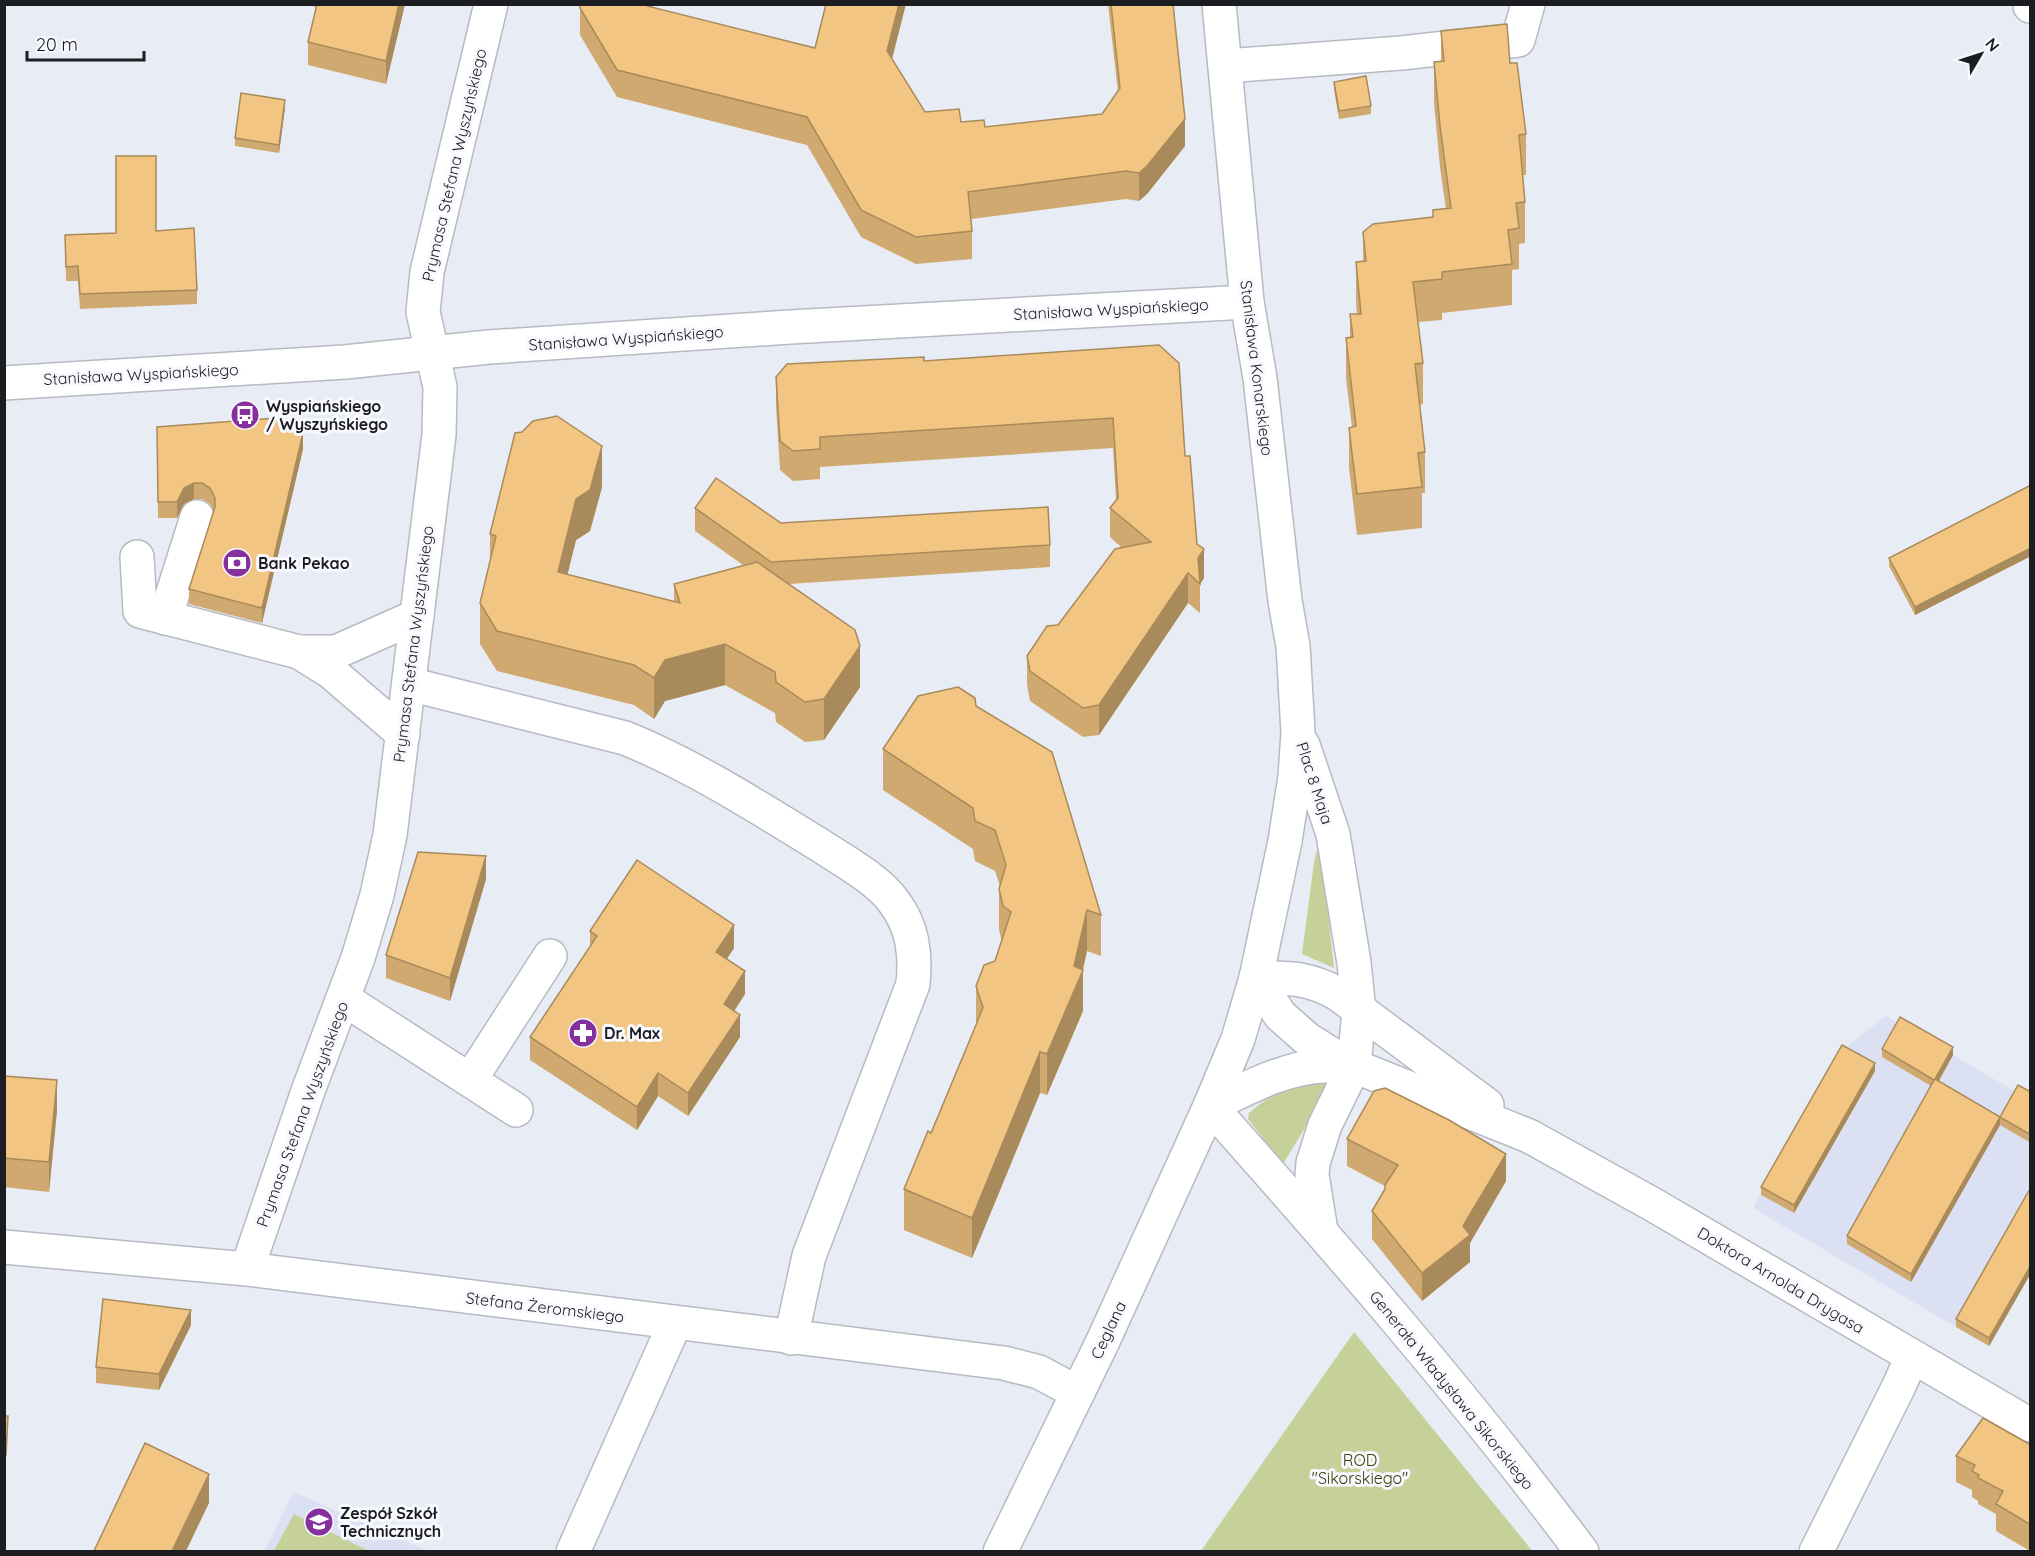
<svg xmlns="http://www.w3.org/2000/svg" width="2035" height="1556" font-family="Quicksand,sans-serif">
	<rect width="100%" height="100%" fill="#e8ecf5"/>
	<!-- built -->
	<g fill="#dbe1f2">
		<path d="M1886,1016L2030,1100V1274L1990,1347L1753,1208L1841,1051Z"/>
		<path d="M293,1492L428,1551L264,1552Z"/>
	</g>
	<!-- green -->
	<g fill="#c5d199">
		<path d="M1317,850L1321,851L1322,857L1334,968L1302,954L1314,862Z"/>
		<path d="M1329,1079L1331,1085L1283,1164L1248,1119L1249,1113C1275,1090 1296,1085 1329,1079Z"/>
		<path d="M1354,1332L1530,1548L1532,1551H1201Z"/>
		<path d="M294,1514L369,1551H274Z"/>
	</g>
	<g fill="none" stroke-linecap="round" stroke-linejoin="round">
		<!-- minor casing -->
		<g stroke="#b7bac3" stroke-width="36">
			<g id="minor">
				<path d="M1225,66L1401,53L1518,40L1528,4"/>
				<path d="M4,383L345,362L489,347L790,327L1247,302"/>
				<path d="M137,557L140,611L299,652L331,672L403,734"/>
				<path d="M165,618L197,517"/>
				<path d="M299,652H336L417,616"/>
				<path d="M409,684L625,738C694,766 756,806 818,844C841,859 879,880 894,902C913,927 916,954 913,984L809,1256L791,1338"/>
				<path d="M1303,745L1333,834L1354,963L1359,1011L1354,1066L1325,1125L1313,1163L1312,1175L1321,1231"/>
				<path d="M1256,978L1280,1015L1307,1039L1326,1051L1354,1066L1529,1136L1652,1204L2030,1425"/>
				<path d="M1256,978C1289,978 1308,977 1338,994L1487,1105"/>
				<path d="M344,999L516,1110"/>
				<path d="M470,1080L550,956"/>
				<path d="M1210,1106C1339,1251 1466,1397 1582,1552"/>
				<path d="M1210,1106C1246,1089 1284,1067 1325,1066C1334,1065 1344,1066 1353,1066"/>
				<path d="M4,1247L247,1269L1004,1363L1039,1372L1078,1393"/>
				<path d="M247,1269L308,1091L358,958L377,895L390,835L439,435L440,387L423,312L427,272L491,4"/>
				<path d="M573,1552L675,1323"/>
				<path d="M1000,1552L1103,1341L1210,1106L1238,1039L1256,978L1285,841L1295,777L1298,732L1293,646L1285,601L1260,378L1247,302L1219,4"/>
				<path d="M1816,1552L1898,1388L1912,1357"/>
			</g>
		</g>
		<!-- major casing -->
		<g stroke="#b7bac3" stroke-width="36">
			<path id="major" d="M2030,4V6"/>
		</g>
		<!-- minor -->
		<use href="#minor" stroke="#fff" stroke-width="33"/>
		<!-- major -->
		<use href="#major" stroke="#fff" stroke-width="33"/>
	</g>
	<!-- wall -->
	<g fill="#d0a970">
		<path d="M304,4H405L386,84L308,65V42L316,7Z"/>
		<path d="M1108,4H1173L1185,146L1147,194L1139,201L1126,199L971,219L972,231V259L916,264L861,237L807,145L617,97L580,35V8H653L815,48L892,59L925,112L961,122L985,127L1102,114L1118,92Z"/>
		<path d="M1441,31L1510,63L1526,134V175H1523L1525,202V243L1519,244V269L1512,270V305L1442,313V320L1418,322L1423,363V404L1420,405L1425,452V493H1422V528L1357,535L1349,468V428L1352,427L1346,378V338L1350,337V314H1357L1356,303V262L1363,261V232L1433,217L1446,209L1440,167L1434,103V62L1441,61Z"/>
		<path d="M1334,82L1371,106V114L1339,119L1334,90Z"/>
		<path d="M285,108L279,153L235,146V138Z"/>
		<path d="M156,231L197,290V304L80,309L78,281H66L65,235Z"/>
		<path d="M1159,345L1185,456L1197,544L1204,578L1200,584V613L1188,603L1099,735L1083,737L1030,701L1027,685V656L1058,625L1122,548L1110,537V508L1116,500L1113,448L820,467V479L793,481L780,470L776,406V377L924,361Z"/>
		<path d="M157,427L303,449L262,623L189,604V589L214,511L210,504L202,499H194L184,504L177,518H158Z"/>
		<path d="M2031,485V556L1915,615L1889,566V558Z"/>
		<path d="M602,487L590,531L576,540L567,575L674,601V584L743,565L695,531V508L781,523L1050,545V567L789,584L860,687L824,740L805,742L776,722L775,713L725,685L665,701L654,719L634,705L497,671L480,644V603L490,563V534Z"/>
		<path d="M976,706L1101,915V956L1087,951L1083,970V1011L1047,1095L1040,1093L972,1258L904,1230V1189L931,1133L976,1026V986L995,961L1002,942L999,929V889L1000,886L995,871L975,861L973,849L883,790V749Z"/>
		<path d="M486,879L450,1001L386,978V955Z"/>
		<path d="M590,931L734,948L727,959L745,994L734,1011L740,1037L688,1116L658,1096L637,1130L530,1060V1037L590,947Z"/>
		<path d="M1882,1049L1953,1055L1939,1081L2000,1117L2031,1092V1143L2000,1125L1911,1282L1847,1244V1236L1931,1086L1882,1057Z"/>
		<path d="M1875,1071L1794,1213L1761,1195V1187Z"/>
		<path d="M4,1076L57,1110L49,1192L4,1187Z"/>
		<path d="M1347,1139L1506,1181L1470,1243V1262L1422,1301L1372,1239V1211L1385,1190V1186L1347,1166Z"/>
		<path d="M2031,1187V1273L1989,1346L1956,1327V1319Z"/>
		<path d="M191,1325L159,1390L96,1383V1367Z"/>
		<path d="M2031,1445V1551H2030L1996,1531V1514L1978,1504V1501L1972,1497V1490L1956,1482V1456Z"/>
	</g>
	<!-- shaded-wall -->
	<g fill="#a98a5b">
		<path d="M399,4H405L386,84V61Z"/>
		<path d="M647,4H653L647,34Z"/>
		<path d="M899,4H906L887,79V51Z"/>
		<path d="M285,100V108L279,153V145Z"/>
		<path d="M1185,119V146L1147,194L1139,201V173Z"/>
		<path d="M303,433V449L262,623V608Z"/>
		<path d="M602,446V487L590,531L576,540L558,613V572L576,499Z"/>
		<path d="M194,483V499L184,504L177,518V502L184,488Z"/>
		<path d="M2031,548V556L1915,615V607Z"/>
		<path d="M1204,549V578L1200,584L1198,558Z"/>
		<path d="M1188,573V603L1099,735V705Z"/>
		<path d="M725,644V685L665,701L654,719V678L665,660Z"/>
		<path d="M860,646V687L824,740V699Z"/>
		<path d="M486,856V879L450,1001V978Z"/>
		<path d="M1087,910V951L1081,976L1083,970V1011L1047,1095V1054L1074,966Z"/>
		<path d="M734,925V948L716,974V952Z"/>
		<path d="M745,971V994L724,1027V1004Z"/>
		<path d="M740,1015V1037L688,1116V1093Z"/>
		<path d="M1953,1047V1055L1935,1087V1079Z"/>
		<path d="M1040,1052V1093L972,1258V1218Z"/>
		<path d="M1875,1063V1071L1794,1213V1205Z"/>
		<path d="M658,1073V1096L637,1130V1107Z"/>
		<path d="M57,1080V1110L49,1192V1162Z"/>
		<path d="M2000,1117V1125L1911,1282V1274Z"/>
		<path d="M1506,1154V1181L1470,1243V1262L1422,1301V1273L1463,1226Z"/>
		<path d="M2031,1265V1273L1989,1346V1338Z"/>
		<path d="M191,1310V1325L159,1390V1374Z"/>
		<path d="M209,1474V1503L186,1551H172Z"/>
	</g>
	<!-- building -->
	<g fill="#f2c582" stroke="#a98a5b" stroke-width="1.5">
		<path d="M317,4H399L386,61L308,42Z"/>
		<path d="M580,4H647V6L815,48L826,4H899L887,51L925,112L959,109L961,122L984,120L985,127L1102,114L1120,88L1111,4H1173L1185,119L1147,166L1139,173L1126,171L968,192L972,231L916,237L861,210L807,117L617,70L580,8Z"/>
		<path d="M1507,24L1510,63H1517L1526,134L1519,135L1525,202L1516,203L1519,228L1508,230L1512,264L1442,272V279L1413,282L1423,363L1415,364L1425,452L1418,453L1422,487L1357,494L1349,428L1356,426L1346,338L1353,337L1350,314H1361L1356,262L1366,261L1363,232L1373,224L1433,217V210L1451,208L1440,126L1434,62L1444,61L1441,31Z"/>
		<path d="M1366,76L1371,106L1339,111L1334,82Z"/>
		<path d="M241,93L285,100L279,145L235,138Z"/>
		<path d="M116,156H156V231L194,228L197,290L80,294L78,266L66,267L65,235L116,233Z"/>
		<path d="M1159,345L1179,363L1185,456H1190L1197,544L1204,549L1198,558L1200,584L1188,573L1099,705L1083,708L1030,671L1027,656L1047,626L1058,625L1115,549L1151,542L1110,508L1118,498L1113,418L820,437V449L793,451L780,441L776,377L787,364L924,357V361Z"/>
		<path d="M557,416L602,446L590,490L576,499L558,572L680,603L674,584L757,562L855,630L860,646L824,699L805,702L776,682L775,672L725,644L665,660L654,678L634,665L497,631L480,603L496,536L490,534L515,433L522,432L533,421Z"/>
		<path d="M277,418L286,419L293,423L303,433L262,608L189,589L215,507V498L210,488L202,483H194L184,488L177,502H158L157,427Z"/>
		<path d="M716,478L781,523L1048,507L1050,545L771,562L695,508Z"/>
		<path d="M2031,485V548L1915,607L1889,558Z"/>
		<path d="M958,687L975,698L976,706L1052,752L1101,915L1087,910L1074,966L1083,970L1047,1054L1040,1052L972,1218L904,1189L928,1131L931,1133L976,1025L983,1007L976,986L984,965L995,961L1011,912L1003,906L999,889L1006,865L995,830L975,821L973,808L883,749L918,696Z"/>
		<path d="M418,852L486,856L450,978L386,955Z"/>
		<path d="M637,860L734,925L716,952L745,971L724,1004L740,1015L688,1093L658,1073L637,1107L530,1037L597,936L590,931Z"/>
		<path d="M1900,1017L1953,1047L1935,1079L2000,1117L2018,1085L2031,1092V1135L2000,1117L1911,1274L1847,1236L1934,1080L1882,1049Z"/>
		<path d="M1842,1045L1875,1063L1794,1205L1761,1187Z"/>
		<path d="M4,1076L57,1080L49,1162L4,1158Z"/>
		<path d="M1385,1088L1449,1120L1506,1154L1463,1226L1470,1235L1422,1273L1372,1211L1385,1189V1185L1398,1165L1347,1139L1374,1091Z"/>
		<path d="M2031,1187V1265L1989,1338L1956,1319Z"/>
		<path d="M103,1299L191,1310L159,1374L96,1367Z"/>
		<path d="M4,1416H8L6,1455H4Z"/>
		<path d="M1983,1418L2031,1445V1525L1996,1504L2003,1491L1978,1478L1979,1475L1972,1471L1975,1465L1956,1456Z"/>
		<path d="M145,1443L209,1474L172,1551H94Z"/>
	</g>
	<!-- icons -->
	<defs>
		<g id="bus-disc" transform="scale(1.5)"><circle r="9.5" fill="#86309e" stroke="#f7f9ff"/><path d="M-5-6H5V4H4V6H2V4H-2V6H-4V4H-5ZM-3.5-4V0h7V-4ZM-3.5 1.2v1.5H-2V1.2ZM2 1.2v1.5H3.5V1.2Z" fill="#fff"/></g>
		<g id="bank-disc" transform="scale(1.5)"><circle r="9.5" fill="#86309e" stroke="#f7f9ff"/><path d="M-6-4H6V4H-6ZM0-2.3a2.3 2.3 0 1 0 0 4.6a2.3 2.3 0 1 0 0-4.6Z" fill="#fff"/></g>
		<g id="pharmacy-disc" transform="scale(1.5)"><circle r="9.5" fill="#86309e" stroke="#f7f9ff"/><path d="M-2-6h4v4h4v4h-4v4h-4v-4h-4v-4h4Z" fill="#fff"/></g>
		<g id="school-disc" transform="scale(1.5)"><circle r="9.5" fill="#86309e" stroke="#f7f9ff"/><path d="M0-5L7-2L0 1L-7-2ZM-4 1L0 2.5L4 1V4Q0 6-4 4Z" fill="#fff"/></g>
	</defs>
	<g fill-rule="evenodd">
		<use href="#bus-disc" x="245" y="415"/>
		<use href="#bank-disc" x="237" y="563"/>
		<use href="#pharmacy-disc" x="583" y="1033"/>
		<use href="#school-disc" x="319" y="1522"/>
	</g>
	<g text-anchor="middle" dominant-baseline="central" stroke-width="6" stroke-linejoin="round" paint-order="stroke">
		<!-- street labels -->
		<g font-size="16" fill="#1b1d20" stroke="#f7f9ff">
			<text transform="translate(454 165) rotate(-77)">Prymasa Stefana Wyszyńskiego</text>
			<text transform="translate(1111 309) rotate(-3)">Stanisława Wyspiańskiego</text>
			<text transform="translate(626 338) rotate(-4)">Stanisława Wyspiańskiego</text>
			<text transform="translate(1257 368) rotate(83)">Stanisława Konarskiego</text>
			<text transform="translate(141 374) rotate(-3)">Stanisława Wyspiańskiego</text>
			<text transform="translate(413 644) rotate(-83)">Prymasa Stefana Wyszyńskiego</text>
			<text transform="translate(1315 783) rotate(72)">Plac 8 Maja</text>
			<text transform="translate(302 1114) rotate(-70)">Prymasa Stefana Wyszyńskiego</text>
			<text transform="translate(1781 1280) rotate(31)">Doktora Arnolda Drygasa</text>
			<text transform="translate(545 1307) rotate(7)">Stefana Żeromskiego</text>
			<text transform="translate(1108 1330) rotate(-65)">Ceglana</text>
			<text transform="translate(1452 1390) rotate(51)">Generała Władysława Sikorskiego</text>
		</g>
		<!-- poi labels -->
		<g font-size="16" font-weight="bold" fill="#1b1d20" stroke="#f7f9ff" text-anchor="start">
			<text x="266" y="406">Wyspiańskiego<tspan x="266" dy="18">/ Wyszyńskiego</tspan></text>
			<text x="258" y="563">Bank Pekao</text>
			<text x="604" y="1033">Dr. Max</text>
			<text x="340" y="1513">Zespół Szkół<tspan x="340" dy="18">Technicznych</tspan></text>
		</g>
		<!-- park labels -->
		<g font-size="16" fill="#373f04" stroke="#f7f9ff">
			<text x="1360" y="1460">ROD<tspan x="1360" dy="18">"Sikorskiego"</tspan></text>
		</g>
	</g>
	<!-- border -->
	<rect width="2035" height="1556" fill="none" stroke="#1b1d20" stroke-width="12"/>
	<!-- north arrow -->
	<g transform="translate(1981 54) rotate(51)" stroke="#f7f9ff" stroke-width="4.5" paint-order="stroke">
	<path d="M0-4.5L10 22L0 15L-10 22Z" fill="#1b1d20"/>
	<text y="-9" font-size="16" font-weight="bold" text-anchor="middle" fill="#1b1d20">N</text>
	</g>
	<!-- scale -->
	<path d="M27 51v9h117v-9" fill="none" stroke="#1b1d20" stroke-width="3"/>
	<text x="36" y="51" font-size="18" fill="#1b1d20" stroke="#f7f9ff" stroke-width="4.5" paint-order="stroke">20 m</text>
</svg>
